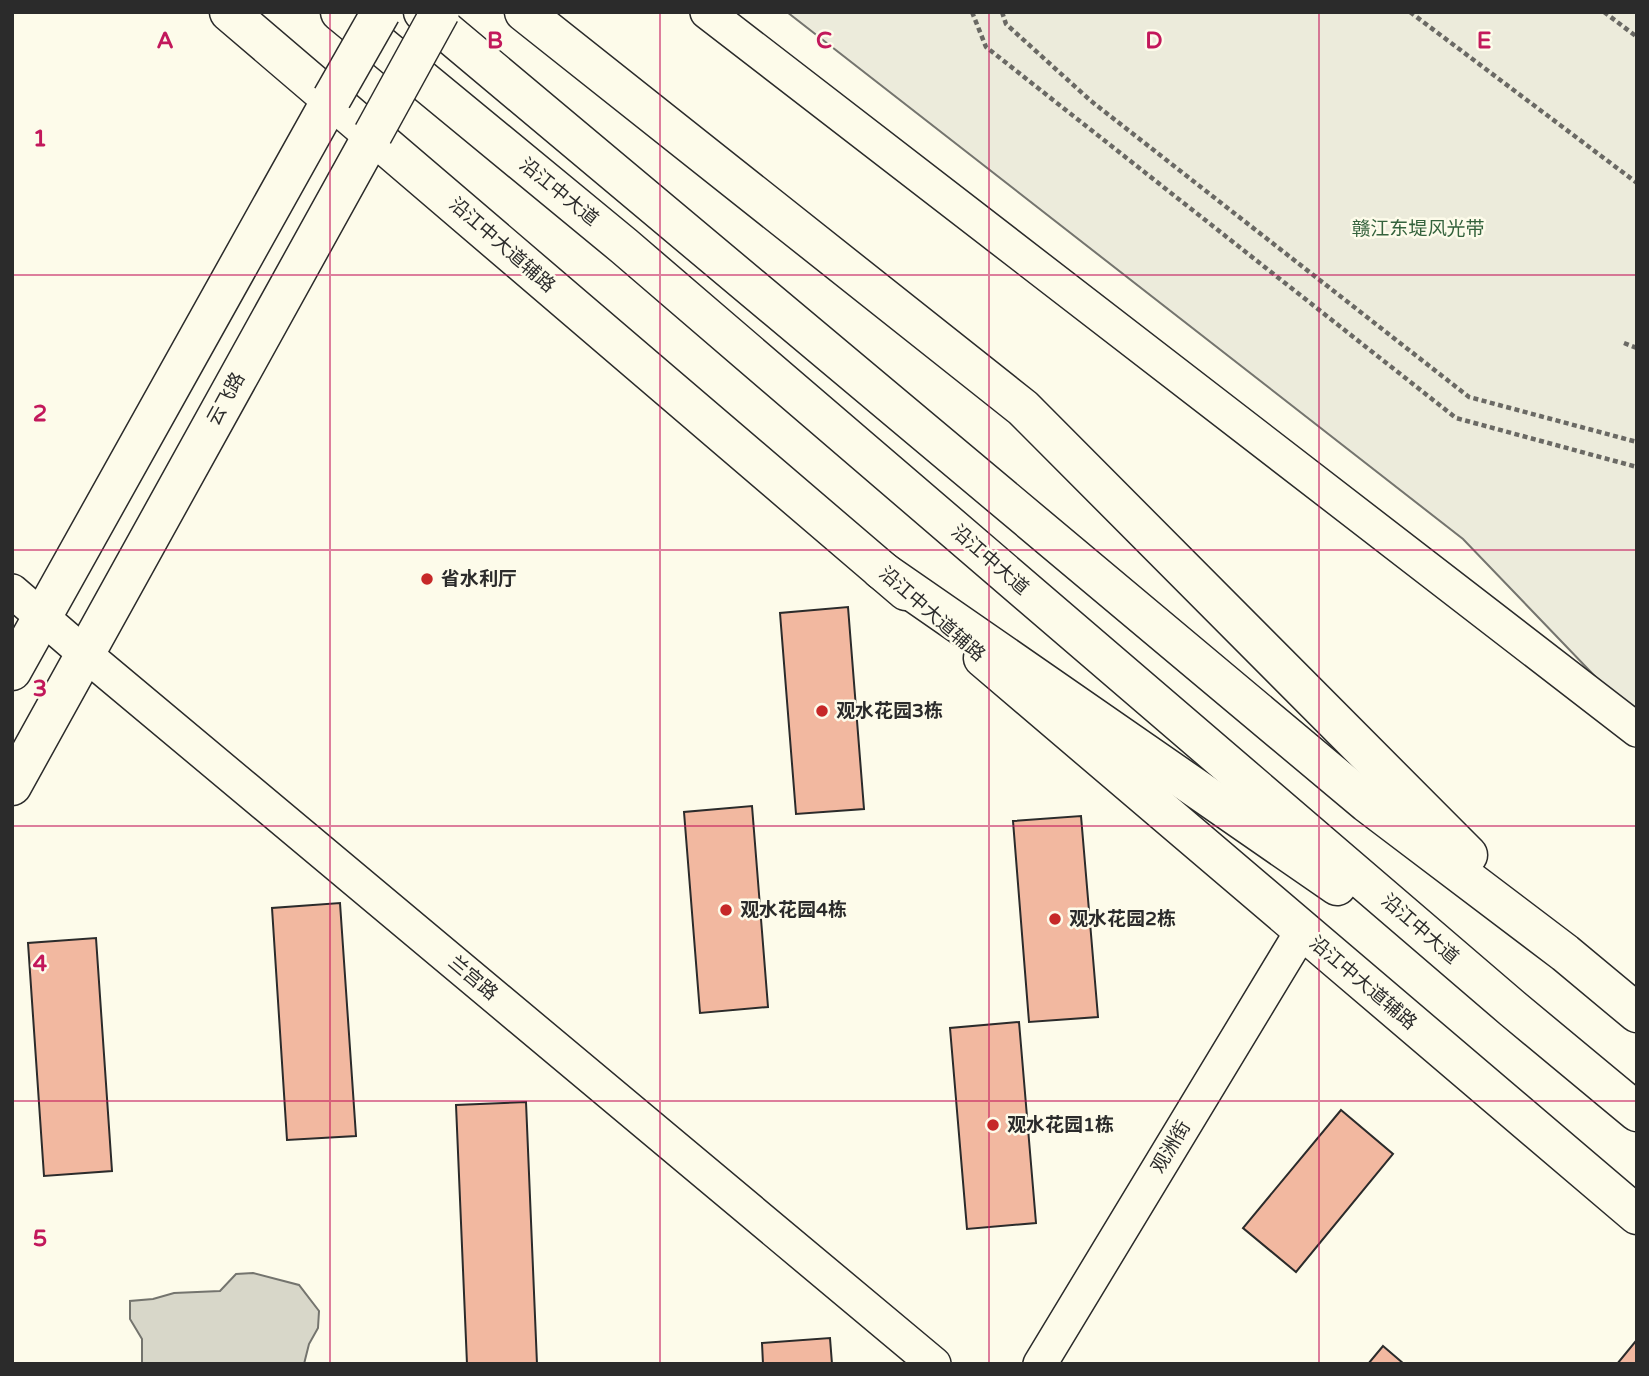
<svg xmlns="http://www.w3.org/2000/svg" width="1649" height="1376" font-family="'Varela Round','Noto Sans SC',sans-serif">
	<rect width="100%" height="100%" fill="#fdfbea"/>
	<!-- green -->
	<path fill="#ecebdb" stroke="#74746e" stroke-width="2" d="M787,12H1637V720L1463,539Z"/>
	<!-- water -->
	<path fill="#d8d7c9" stroke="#74746e" stroke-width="2" d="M253,1273L299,1285L319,1311L318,1328L309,1344L304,1364H142V1339L130,1319V1301L153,1299L174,1293L220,1291L236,1274Z"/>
	<!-- building -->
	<g fill="#f2b8a0" stroke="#2b2b2b" stroke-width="2">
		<path d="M848,607L864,809L796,814L780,613Z"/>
		<path d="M752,806L768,1007L700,1013L684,812Z"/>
		<path d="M1081,816L1098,1017L1029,1022L1013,821Z"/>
		<path d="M340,903L356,1136L287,1140L272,908Z"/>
		<path d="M96,938L112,1171L44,1176L28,943Z"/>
		<path d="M1019,1022L1036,1223L967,1229L950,1028Z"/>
		<path d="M526,1102L537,1364H467L456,1105Z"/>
		<path d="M1341,1110L1393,1154L1296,1272L1243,1228Z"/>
		<path d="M830,1338L832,1364H763L762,1343Z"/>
		<path d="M1635,1342L1637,1344V1364H1617Z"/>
		<path d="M1383,1346L1404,1364H1368Z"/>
	</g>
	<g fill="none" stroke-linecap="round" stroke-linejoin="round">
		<!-- minor casing -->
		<g stroke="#2b2b2b" stroke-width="36">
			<g id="minor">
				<path d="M707,12L1637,730"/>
				<path d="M12,591L85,654L934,1364"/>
				<path d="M1040,1364L1302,931"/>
			</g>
		</g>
		<!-- major casing -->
		<g stroke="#2b2b2b" stroke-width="41">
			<g id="major">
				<path d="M229,12L906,591"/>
				<path d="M983,658L1637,1215"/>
				<path d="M12,671L332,98"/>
				<path d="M12,786L373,134"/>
			</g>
		</g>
		<!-- highway casing -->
		<g stroke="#2b2b2b" stroke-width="41">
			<g id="highway">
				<path d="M340,12L624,246L1513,1009L1637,1112"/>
				<path d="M423,12L1367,803L1565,953L1637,1013"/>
				<path d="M524,12L1023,408L1468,855"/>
				<path d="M881,570L1337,886"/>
			</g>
		</g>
		<!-- path -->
		<g stroke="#6a6964" stroke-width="4.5" stroke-dasharray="5 3.5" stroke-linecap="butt">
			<path d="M972,12L986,47L1456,418L1637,467"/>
			<path d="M1002,12L1006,24L1091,101L1469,397L1637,442"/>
			<path d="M1410,12L1637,183"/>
			<path d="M1604,12L1637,37"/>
			<path d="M1624,343L1637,348"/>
		</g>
		<!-- minor -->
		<use href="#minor" stroke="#fdfbea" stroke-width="33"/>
		<!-- major -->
		<use href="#major" stroke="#fdfbea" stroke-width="38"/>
		<!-- highway -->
		<use href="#highway" stroke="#fdfbea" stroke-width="38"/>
		<!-- major-bridge casing -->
		<g stroke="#2b2b2b" stroke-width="41" stroke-linecap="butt">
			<g id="major-bridge">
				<path d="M332,98L381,12"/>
				<path d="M373,134L440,12"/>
			</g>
		</g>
		<!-- major-bridge -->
		<use href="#major-bridge" stroke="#fdfbea" stroke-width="38"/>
	</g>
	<!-- grid -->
	<path fill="none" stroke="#c2185b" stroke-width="2" stroke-opacity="0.55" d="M330,12V1364M660,12V1364M989,12V1364M1319,12V1364M12,275H1637M12,550H1637M12,826H1637M12,1101H1637"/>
	<!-- markers -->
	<g fill="#c62828" stroke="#fdfbea" stroke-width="2.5">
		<circle cx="427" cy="579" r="7"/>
		<circle cx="822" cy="711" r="7"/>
		<circle cx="726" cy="910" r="7"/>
		<circle cx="1055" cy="919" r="7"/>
		<circle cx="993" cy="1125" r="7"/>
	</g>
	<g text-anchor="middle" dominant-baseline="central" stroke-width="5" stroke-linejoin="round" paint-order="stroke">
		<!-- street labels -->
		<g font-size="19" fill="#2b2b2b" stroke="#fdfbea">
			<text transform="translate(559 192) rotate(39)">沿江中大道</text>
			<text transform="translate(502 245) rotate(41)">沿江中大道辅路</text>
			<text transform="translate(226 399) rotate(-61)">云飞路</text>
			<text transform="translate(990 560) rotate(41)">沿江中大道</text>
			<text transform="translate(932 614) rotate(41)">沿江中大道辅路</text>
			<text transform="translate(1420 929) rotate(41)">沿江中大道</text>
			<text transform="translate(473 978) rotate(40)">兰宫路</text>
			<text transform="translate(1363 983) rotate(40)">沿江中大道辅路</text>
			<text transform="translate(1171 1147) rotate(-59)">观洲街</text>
		</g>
		<!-- park labels -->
		<g font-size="19" fill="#34623c" stroke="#fdfbea">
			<text x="1418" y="229">赣江东堤风光带</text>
		</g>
		<!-- poi labels -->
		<g font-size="19" font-weight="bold" fill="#2b2b2b" stroke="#fdfbea" text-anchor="start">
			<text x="441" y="579">省水利厅</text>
			<text x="836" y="711">观水花园3栋</text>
			<text x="740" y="910">观水花园4栋</text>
			<text x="1069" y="919">观水花园2栋</text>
			<text x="1007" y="1125">观水花园1栋</text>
		</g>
	</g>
	<g font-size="23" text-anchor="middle" font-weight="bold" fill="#c2185b" stroke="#fdfbea" stroke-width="5" stroke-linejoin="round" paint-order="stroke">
		<text x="165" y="48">A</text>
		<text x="495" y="48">B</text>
		<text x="824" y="48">C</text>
		<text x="1154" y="48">D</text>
		<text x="1484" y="48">E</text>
		<text x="40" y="146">1</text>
		<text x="40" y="421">2</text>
		<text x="40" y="696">3</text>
		<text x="40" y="971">4</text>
		<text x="40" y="1246">5</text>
	</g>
	<!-- border -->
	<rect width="1649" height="1376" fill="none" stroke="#2b2b2b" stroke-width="28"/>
</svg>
